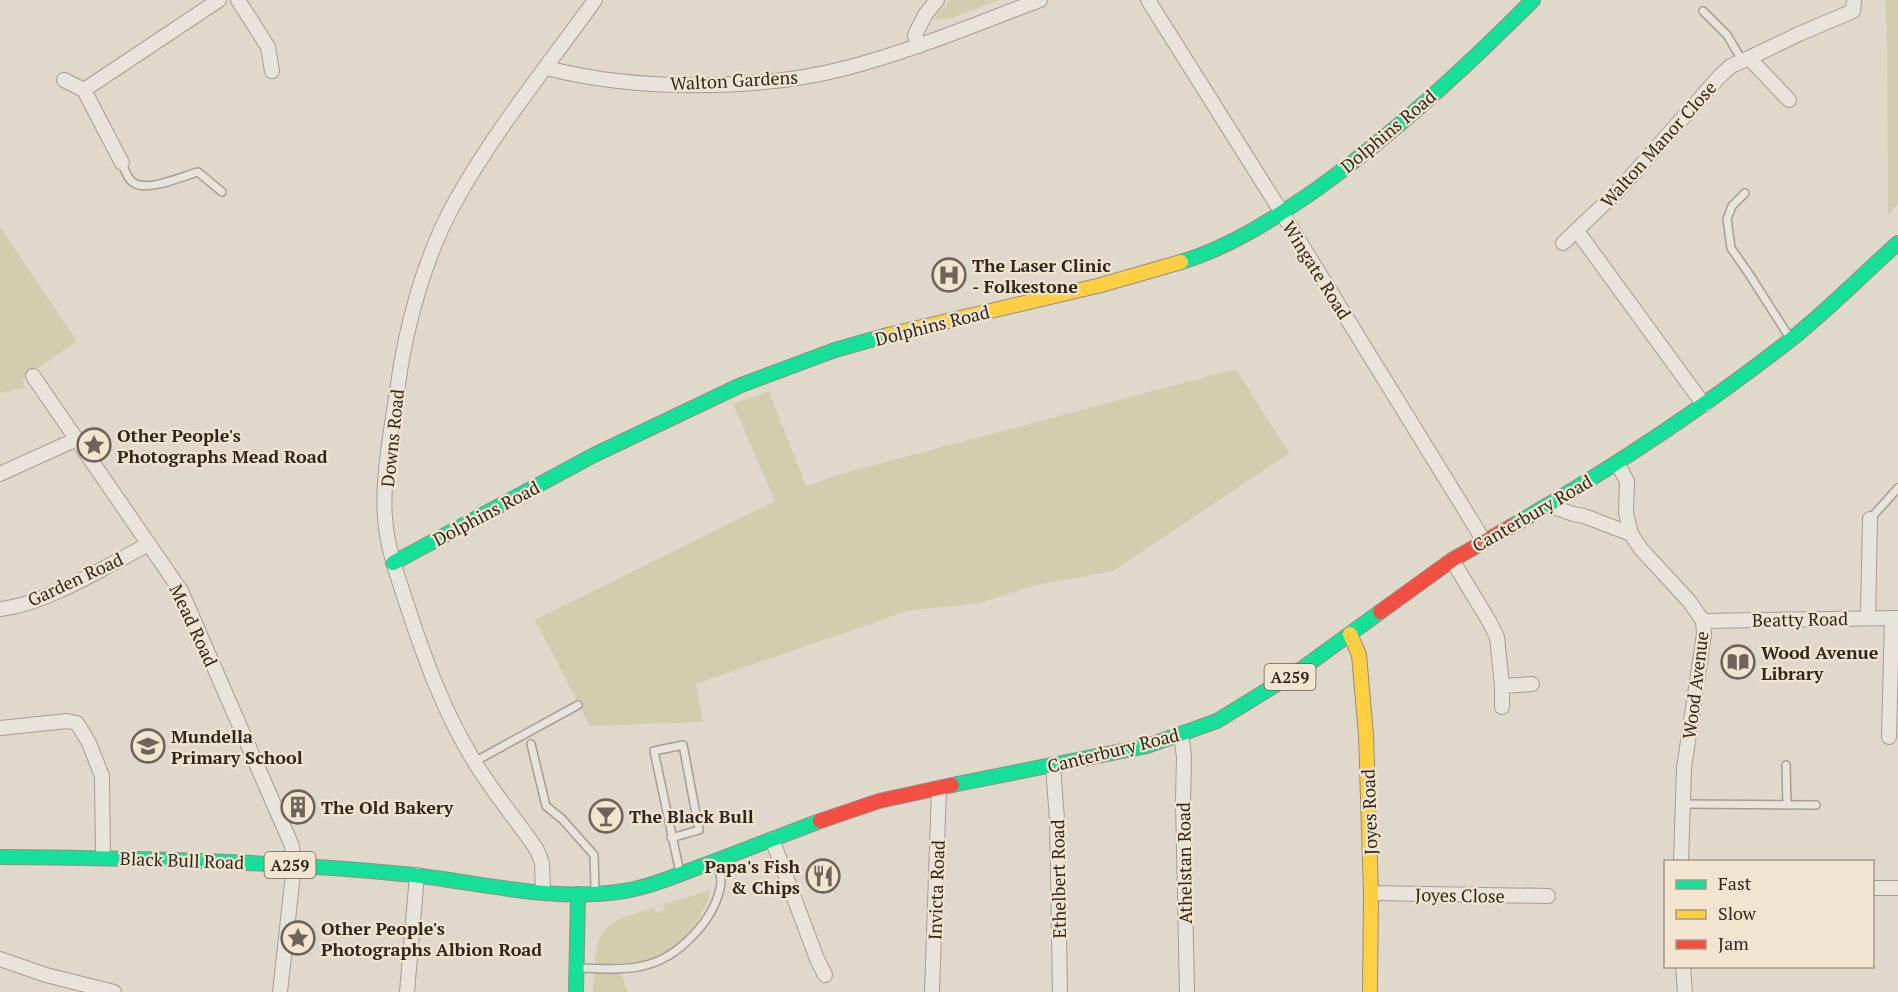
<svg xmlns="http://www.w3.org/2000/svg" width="1898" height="992" font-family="'PT Serif',serif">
	<rect width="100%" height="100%" fill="#e0d8ca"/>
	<!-- green -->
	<g fill="#d0ceae">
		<path d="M950,0H999L952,18L937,20L935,18Z"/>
		<path d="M1885,0H1898V203L1888,215L1887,30Z"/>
		<path d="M0,227L77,341L22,379L25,388L0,393Z"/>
		<path d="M1236,369L1289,453L1113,571L1032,586L976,604L910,610L696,684L703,722L590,726L535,620L775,501L733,404L769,391L806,486L841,474Z"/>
		<path d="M710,890C710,900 705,907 700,916C686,942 658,962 628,965C617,965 606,964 595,964C595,922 619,918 654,908L656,913L665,910L663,905Z"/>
		<path d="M594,972H617L622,977L628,992H593Z"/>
	</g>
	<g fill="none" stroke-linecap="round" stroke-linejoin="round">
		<!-- lane casing -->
		<g stroke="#a59d94" stroke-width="10">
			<g id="lane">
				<path d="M1703,11L1727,35L1742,60"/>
				<path d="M122,163C125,170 127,179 134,183C148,192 183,176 198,172L222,192"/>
				<path d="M1745,193L1732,206L1727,219L1731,248L1749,274L1788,335"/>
				<path d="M1870,519L1898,488"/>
				<path d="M531,744L546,806L562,819L594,855L595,888"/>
				<path d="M474,762L578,705"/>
				<path d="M1786,765L1787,805"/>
				<path d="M1683,804L1816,805"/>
				<path d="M671,838L699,830L683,745L654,751L679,868"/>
				<path d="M577,968C598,968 621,971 642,966C678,959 716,919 721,883C721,877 719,870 717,865"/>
			</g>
		</g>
		<!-- street casing -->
		<g stroke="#a59d94" stroke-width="16">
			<g id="street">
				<path d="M238,0L268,47L272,71"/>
				<path d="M1148,0L1282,213L1484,541"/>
				<path d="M919,46L915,35L925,15L937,0"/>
				<path d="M1749,58L1799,34L1853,11L1854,0"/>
				<path d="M547,68C634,91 758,91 846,68C912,51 976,24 1040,0"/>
				<path d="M64,80L84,90L122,163"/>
				<path d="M84,90L219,0"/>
				<path d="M1577,231L1704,405"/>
				<path d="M1563,243L1618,191L1720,76L1731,66L1749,58L1789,100"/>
				<path d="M33,376L181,591L292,846L294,865L280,992"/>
				<path d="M1617,463L1627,481L1626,513L1631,534L1641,549L1689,601L1703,621L1704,634L1684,768L1681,862"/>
				<path d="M0,474L77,439"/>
				<path d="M1548,505L1573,514L1584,516L1631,534"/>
				<path d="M1452,560L1489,621L1497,637L1502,686"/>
				<path d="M0,609C47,604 106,566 149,544"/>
				<path d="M1868,617L1870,519"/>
				<path d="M1703,621L1898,618"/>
				<path d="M1502,707V686L1532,684"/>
				<path d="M0,728L67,721L77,723L89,743L102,776L103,857"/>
				<path d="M1181,734L1184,757L1183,801L1187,992"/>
				<path d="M1889,737L1892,618"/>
				<path d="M1053,766L1057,820L1060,992"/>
				<path d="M772,839L817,959L825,975"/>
				<path d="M1872,888H1898"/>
				<path d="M543,892L542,863L537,850C517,820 493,793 474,761C444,712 425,660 407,605C398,577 387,548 385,518C382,476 391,433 397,391C405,329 424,258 455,202C495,130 547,67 595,0"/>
				<path d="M1371,893L1548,896"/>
				<path d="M0,959L46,975L114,992"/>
				<path d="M1683,966L1685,992"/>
				<path d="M407,992L417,875"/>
				<path d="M932,992L939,788"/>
			</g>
		</g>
		<!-- fast casing -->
		<g stroke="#948d84" stroke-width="16">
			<g id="fast">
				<path d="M1181,262C1231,247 1275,218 1317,189C1395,133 1465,68 1533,0"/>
				<path d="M1512,526C1608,471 1702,409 1789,341C1827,311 1862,275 1898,243"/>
				<path d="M393,563L594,455L741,385L835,350L888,335"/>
				<path d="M952,785L1147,746L1217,721L1303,668L1380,612"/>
				<path d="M0,857C134,858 269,861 403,874C476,881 550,903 624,891C654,886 682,873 710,863C747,849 783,835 820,821"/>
				<path d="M576,992L578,894"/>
			</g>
		</g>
		<!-- slow casing -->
		<g stroke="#948d84" stroke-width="16">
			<g id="slow">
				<path d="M888,335L1101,285L1181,262"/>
				<path d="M1350,634L1359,655L1366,735L1371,893L1370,992"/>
			</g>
		</g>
		<!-- jam casing -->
		<g stroke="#948d84" stroke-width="16">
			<g id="jam">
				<path d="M1380,612L1452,560L1512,526"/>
				<path d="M820,821L879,801L952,785"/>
			</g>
		</g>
		<!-- lane -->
		<use href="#lane" stroke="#e8e3db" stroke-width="7"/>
		<!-- street -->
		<use href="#street" stroke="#e8e3db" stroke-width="14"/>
		<!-- fast -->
		<use href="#fast" stroke="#16e098" stroke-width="14"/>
		<!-- slow -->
		<use href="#slow" stroke="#ffcf43" stroke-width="14"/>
		<!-- jam -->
		<use href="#jam" stroke="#f24e42" stroke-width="14"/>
	</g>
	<!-- icons -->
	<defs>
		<g id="hospital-ring" transform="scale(1.725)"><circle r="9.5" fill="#f1e5d0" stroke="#6e645a" stroke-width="1.5"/><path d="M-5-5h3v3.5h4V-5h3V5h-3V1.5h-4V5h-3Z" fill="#6e645a"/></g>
		<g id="sight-ring" transform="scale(1.725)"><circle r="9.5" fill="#f1e5d0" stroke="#6e645a" stroke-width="1.5"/><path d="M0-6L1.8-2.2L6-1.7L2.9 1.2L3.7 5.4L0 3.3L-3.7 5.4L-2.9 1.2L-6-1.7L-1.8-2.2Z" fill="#6e645a"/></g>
		<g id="library-ring" transform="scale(1.725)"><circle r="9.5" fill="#f1e5d0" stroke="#6e645a" stroke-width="1.5"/><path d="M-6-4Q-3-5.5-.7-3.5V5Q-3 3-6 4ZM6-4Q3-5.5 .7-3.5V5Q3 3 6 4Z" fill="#6e645a"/></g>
		<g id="school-ring" transform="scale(1.725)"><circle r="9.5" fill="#f1e5d0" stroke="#6e645a" stroke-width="1.5"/><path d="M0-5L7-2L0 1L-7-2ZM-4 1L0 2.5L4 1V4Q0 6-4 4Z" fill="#6e645a"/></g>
		<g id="building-ring" transform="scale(1.725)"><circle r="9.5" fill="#f1e5d0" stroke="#6e645a" stroke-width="1.5"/><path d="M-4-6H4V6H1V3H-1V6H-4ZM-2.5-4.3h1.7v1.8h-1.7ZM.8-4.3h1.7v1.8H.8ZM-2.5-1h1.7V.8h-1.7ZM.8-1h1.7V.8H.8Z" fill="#6e645a"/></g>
		<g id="bar-ring" transform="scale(1.725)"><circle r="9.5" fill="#f1e5d0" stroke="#6e645a" stroke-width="1.5"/><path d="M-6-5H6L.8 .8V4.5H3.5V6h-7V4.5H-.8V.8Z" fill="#6e645a"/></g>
		<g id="restaurant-ring" transform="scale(1.725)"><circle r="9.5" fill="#f1e5d0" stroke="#6e645a" stroke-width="1.5"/><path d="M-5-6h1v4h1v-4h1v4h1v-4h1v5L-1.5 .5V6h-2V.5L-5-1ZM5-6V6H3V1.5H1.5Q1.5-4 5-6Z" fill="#6e645a"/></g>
	</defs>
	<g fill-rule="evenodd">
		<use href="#hospital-ring" x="949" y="275"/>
		<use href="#sight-ring" x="94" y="445"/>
		<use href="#library-ring" x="1738" y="662"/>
		<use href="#school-ring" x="148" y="746"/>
		<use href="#building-ring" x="298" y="807"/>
		<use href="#bar-ring" x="606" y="816"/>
		<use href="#restaurant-ring" x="823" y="876"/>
		<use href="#sight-ring" x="298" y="938"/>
	</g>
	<g text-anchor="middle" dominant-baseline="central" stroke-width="4.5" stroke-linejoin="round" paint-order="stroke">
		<!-- shield labels -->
		<g fill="#f1e5d0" stroke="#6b5f53" stroke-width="1.5">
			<rect x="1264.5" y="664" width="51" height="26" rx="4.5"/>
			<rect x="264.5" y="852" width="51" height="26" rx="4.5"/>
		</g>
		<g font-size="16" font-weight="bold" fill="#31261e">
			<text x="1290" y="677">A259</text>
			<text x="290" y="865">A259</text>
		</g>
		<!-- street labels -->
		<g font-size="18" fill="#31261e" stroke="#f1e5d0">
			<text transform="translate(734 80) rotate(-3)">Walton Gardens</text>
			<text transform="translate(1388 131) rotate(-40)">Dolphins Road</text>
			<text transform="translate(1658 144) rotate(-48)">Walton Manor Close</text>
			<text transform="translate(1317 270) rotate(58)">Wingate Road</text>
			<text transform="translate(932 325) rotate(-14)">Dolphins Road</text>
			<text transform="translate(392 438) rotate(-84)">Downs Road</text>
			<text transform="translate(486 513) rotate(-28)">Dolphins Road</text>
			<text transform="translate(1532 513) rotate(-30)">Canterbury Road</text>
			<text transform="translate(75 579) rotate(-25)">Garden Road</text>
			<text transform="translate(1800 619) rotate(-1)">Beatty Road</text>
			<text transform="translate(194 625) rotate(65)">Mead Road</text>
			<text transform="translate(1695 685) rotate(-83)">Wood Avenue</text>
			<text transform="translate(1113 750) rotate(-14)">Canterbury Road</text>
			<text transform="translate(1369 812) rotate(-92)">Joyes Road</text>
			<text transform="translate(182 860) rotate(2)">Black Bull Road</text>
			<text transform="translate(1184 863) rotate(-91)">Athelstan Road</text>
			<text transform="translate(1058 879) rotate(-91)">Ethelbert Road</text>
			<text transform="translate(936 890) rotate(-88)">Invicta Road</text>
			<text transform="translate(1460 895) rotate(1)">Joyes Close</text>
		</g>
		<!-- poi labels -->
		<g font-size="18" font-weight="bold" fill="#31261e" stroke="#f1e5d0" text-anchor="start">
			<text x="972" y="265">The Laser Clinic<tspan x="972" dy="21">- Folkestone</tspan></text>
			<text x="117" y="435">Other People's<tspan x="117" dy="21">Photographs Mead Road</tspan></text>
			<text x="1761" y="652">Wood Avenue<tspan x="1761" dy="21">Library</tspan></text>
			<text x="171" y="736">Mundella<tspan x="171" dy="21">Primary School</tspan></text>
			<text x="321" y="807">The Old Bakery</text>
			<text x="629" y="816">The Black Bull</text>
			<text x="800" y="866" text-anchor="end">Papa's Fish<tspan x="800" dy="21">&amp; Chips</tspan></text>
			<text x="321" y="928">Other People's<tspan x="321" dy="21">Photographs Albion Road</tspan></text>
		</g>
	</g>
	<!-- legend -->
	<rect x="1664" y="860" width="210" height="108" fill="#f1e5d0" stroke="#a49989" stroke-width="1.5"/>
	<rect x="1676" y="880" width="30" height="9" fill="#16e098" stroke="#a49989" stroke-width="1.5"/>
	<text x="1718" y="890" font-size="18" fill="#31261e">Fast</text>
	<rect x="1676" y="910" width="30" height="9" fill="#ffcf43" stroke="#a49989" stroke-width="1.5"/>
	<text x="1718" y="920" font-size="18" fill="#31261e">Slow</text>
	<rect x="1676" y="940" width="30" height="9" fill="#f24e42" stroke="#a49989" stroke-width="1.5"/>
	<text x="1718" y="950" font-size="18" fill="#31261e">Jam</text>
</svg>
